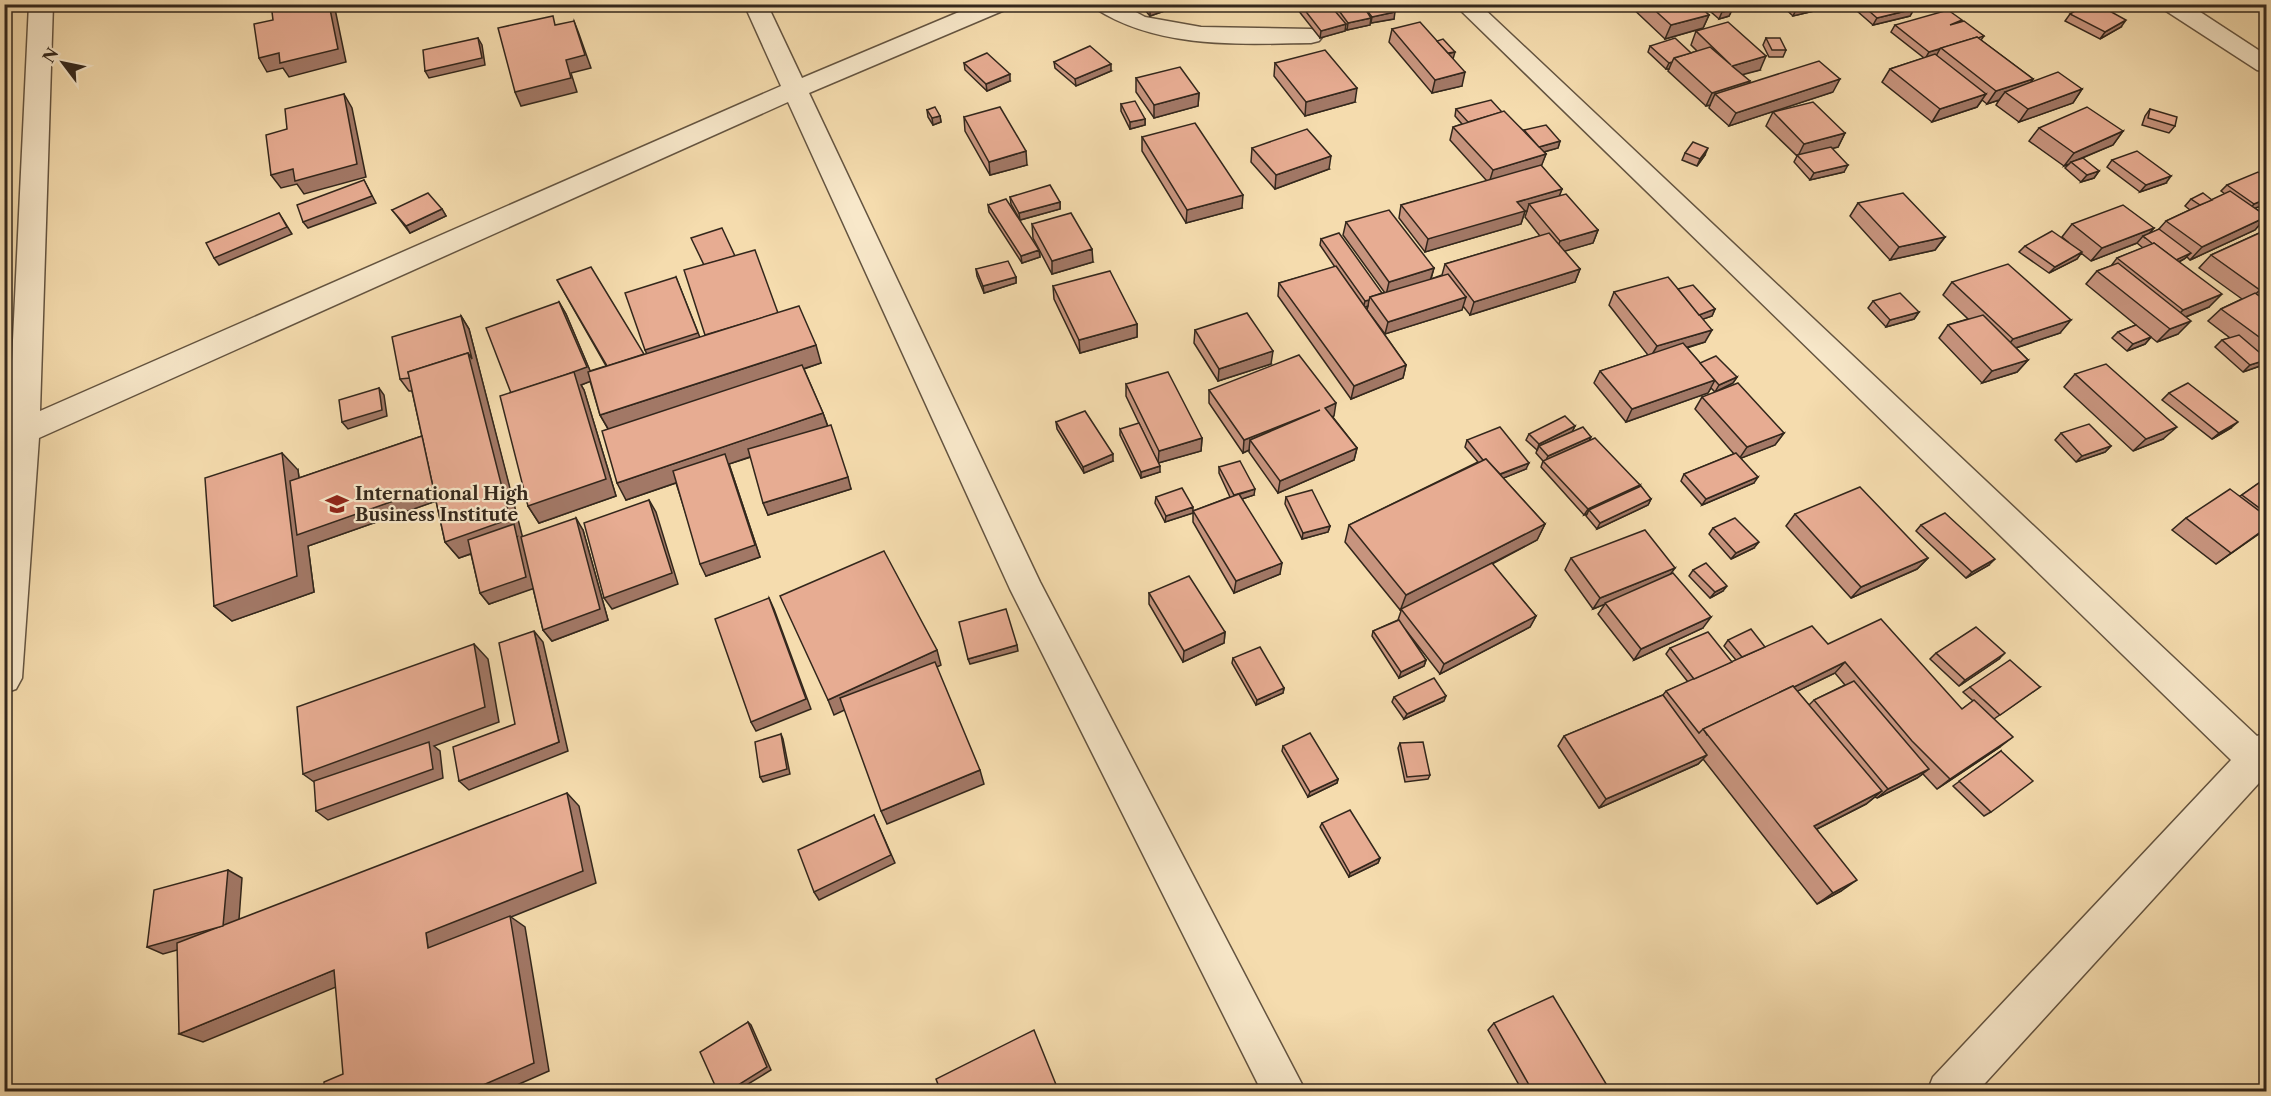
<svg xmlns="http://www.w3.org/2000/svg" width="2271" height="1096" font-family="'Libre Caslon Text',serif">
	<rect width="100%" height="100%" fill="#f5dcae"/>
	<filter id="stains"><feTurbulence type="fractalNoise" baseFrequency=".00333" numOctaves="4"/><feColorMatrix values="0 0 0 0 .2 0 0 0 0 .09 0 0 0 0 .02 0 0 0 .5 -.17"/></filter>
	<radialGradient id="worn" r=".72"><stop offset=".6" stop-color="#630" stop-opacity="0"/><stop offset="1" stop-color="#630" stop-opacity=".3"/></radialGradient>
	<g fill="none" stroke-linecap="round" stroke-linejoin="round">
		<!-- minor casing -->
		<g stroke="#645440" stroke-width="3">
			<g id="minor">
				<path d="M29,4H53L40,411L781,86L744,4H767L802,78L978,4H1010L1007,9L809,93L1040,582L1306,1092H1262L1010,589L788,102L39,438L22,678L16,689L4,693V477L7,451L4,452V426L9,424Z"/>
				<path d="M1093,4H1121L1145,17L1201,27L1311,29L1319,31L1323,36L1319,41L1311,43C1238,44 1160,49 1096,9Z"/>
				<path d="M1454,4H1479L2257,736L2266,732V786L2259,783L1977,1092H1927L1933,1077L2231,760Z"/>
				<path d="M2160,4H2188L2266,55V72L2257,70L2163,9Z"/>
			</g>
		</g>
		<!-- minor -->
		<use href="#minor" fill="#f8e8ca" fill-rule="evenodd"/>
	</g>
	<!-- wall -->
	<g fill="#c7947e" stroke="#33271c" stroke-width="1.5" fill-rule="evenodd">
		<path d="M1140,4H1176V7L1150,16Z"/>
		<path d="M1299,4H1390L1394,19L1370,23V25L1347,30L1345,28V31L1320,38L1298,10Z"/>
		<path d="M1628,4H1698V5L1709,15L1703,28L1665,39Z"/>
		<path d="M1702,4H1715L1714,5L1732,10L1729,16L1719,19L1711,12L1714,6L1704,7Z"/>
		<path d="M1780,4H1836L1835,6L1793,16Z"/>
		<path d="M1849,4H1908L1914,9L1910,16L1873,25Z"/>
		<path d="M2070,14L2121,27L2100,39L2065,21Z"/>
		<path d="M1961,22L1984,36L1981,40L2033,79L2031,82L2082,89L2073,103L2019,122L1996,105L1999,100L1987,104L1982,100L1977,107L1932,122L1882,82L1890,69L1924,58L1891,32L1895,25Z"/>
		<path d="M1392,29L1453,59L1462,86L1432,93L1389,42Z"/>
		<path d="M1696,31L1760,70L1742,74L1749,83L1833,92L1729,126L1709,108L1710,105L1706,106L1668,71L1669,69H1666L1648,52L1650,46L1691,53L1697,51L1691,45Z"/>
		<path d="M1766,38L1786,50L1783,57H1769L1763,45Z"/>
		<path d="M1054,62L1111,71L1076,86L1055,68Z"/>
		<path d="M964,63L1010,81L987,91L965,70Z"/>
		<path d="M1275,63L1355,102L1305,116L1274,76Z"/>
		<path d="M1136,78L1199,93L1198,106L1154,118L1136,92Z"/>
		<path d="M1121,104L1145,119V125L1130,129L1121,111Z"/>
		<path d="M1456,109L1502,112L1524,131L1560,141L1558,148L1544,152L1546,154L1541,166L1562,189L1559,196L1598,230L1593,243L1564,251L1580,269L1575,282L1470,315L1463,306L1462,310L1385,334L1367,310L1368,306L1365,307L1406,365L1403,378L1351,399L1278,296L1279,283L1335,267L1320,245L1321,239L1382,293H1385L1343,235L1346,222L1434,268L1431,279L1442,275L1445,264L1540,236L1525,217L1527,211H1525L1521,224L1425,252L1399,218L1401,205L1487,181L1450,140L1453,127L1462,124L1455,116Z"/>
		<path d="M2150,109L2175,126L2169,133L2142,125L2145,116Z"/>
		<path d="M927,110L940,116L941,122L933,125L928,117Z"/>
		<path d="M1773,112L1845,133L1838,147L1832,148L1844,172L1810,180L1794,162L1797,156L1766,126Z"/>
		<path d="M964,117L1027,165L990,175L965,131Z"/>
		<path d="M2039,128L2123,131L2113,145L2080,159L2099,171L2094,178L2081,182L2065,168L2069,164L2064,166L2029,141Z"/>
		<path d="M1142,137L1242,208L1186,223L1142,151Z"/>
		<path d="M1252,148L1329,169L1275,189L1251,162Z"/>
		<path d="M1685,153L1705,155L1697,166L1682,160Z"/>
		<path d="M2112,160L2166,183L2140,192L2107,167Z"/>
		<path d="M2266,178V204L2255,208L2266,216V217L2255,230L2190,260L2187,257L2184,259L2179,262L2209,307L2186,317L2178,334L2157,342L2142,330L2151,337L2145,344L2127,351L2112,338L2118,332L2136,325L2086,284L2097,271L2111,266L2117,258L2143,248L2137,243L2091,261L2081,253L2077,259L2049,273L2019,252L2025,246L2068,242L2062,237L2072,224L2154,228L2148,234L2158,230L2166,221L2190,210L2185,206L2191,199L2212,200L2225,194L2221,191L2227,185Z"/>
		<path d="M1010,197L1060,202V209L1020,220L1011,204Z"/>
		<path d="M1858,203L1945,237L1935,250L1890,260L1850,216Z"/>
		<path d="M988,205L1039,250L1040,257L1022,263L989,212Z"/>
		<path d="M442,209L446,216L410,233L397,216L392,210Z"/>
		<path d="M1032,224L1093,262L1052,274L1033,238Z"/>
		<path d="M2266,230V293L2260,296L2266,301V366L2263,363L2260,366L2243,372L2215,347L2222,340L2230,338L2208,321L2221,309L2242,299L2199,268L2211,255Z"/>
		<path d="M735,256L778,313L821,363L804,369L823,413L851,489L768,515L751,457L729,464L760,557L706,576L676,483L626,500L608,429L600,415L590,381L581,385L584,390L616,496L539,523L528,506L511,393L559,302L566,314L590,371L606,366L557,280L644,355L705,336Z"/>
		<path d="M976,269L1016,277V283L984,293L977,276Z"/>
		<path d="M1952,282L2060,333L2016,348L2028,360L2017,372L1982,383L1939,338L1948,325L1968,319L1943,295Z"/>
		<path d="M1053,286L1137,324V337L1080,353L1054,299Z"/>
		<path d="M1678,289L1715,309L1712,316L1703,319L1705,342L1687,348L1700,363L1737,377L1733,383L1715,392L1711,388L1708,393L1626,422L1594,383L1600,371L1648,355L1609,305L1614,292Z"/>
		<path d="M1873,301L1919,312L1914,319L1886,327L1868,308Z"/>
		<path d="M461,316L469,329L522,537L583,530L608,620L552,641L543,630L533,588L489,604L480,593L471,554L459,558L445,542L436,501L308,546L314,592L232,621L214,606L298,470L299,478L422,436L412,391H409L400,379Z"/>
		<path d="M1195,330L1271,364L1218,381L1194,343Z"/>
		<path d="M2075,374L2163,439L2133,451L2064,387Z"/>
		<path d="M1126,384L1202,438L1201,451L1158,463L1126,396Z"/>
		<path d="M1209,390L1334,416H1332L1357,448L1354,460L1278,493L1249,452V450L1243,453L1209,403Z"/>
		<path d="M2169,393L2231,428L2212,439L2162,400Z"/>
		<path d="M1702,397L1784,433L1775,445L1741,458L1754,483L1702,505L1681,481L1684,474L1734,454L1695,409Z"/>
		<path d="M1056,422L1113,461L1084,473L1057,429Z"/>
		<path d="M1575,426L1572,432L1590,440L1640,485L1638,487L1651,499L1648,505L1597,529L1586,516L1587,514L1584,515L1541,467L1543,461L1536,453L1537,450L1526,440L1529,434Z"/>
		<path d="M1120,429L1160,472L1141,478L1120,435Z"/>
		<path d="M2061,433L2111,446L2105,452L2076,462L2055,440Z"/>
		<path d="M1467,440L1526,469L1503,478L1545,524L1537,540L1492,564L1536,616L1530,627L1440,674L1405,629L1426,660L1424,666L1399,678L1372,636L1373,631L1398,620L1401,611L1345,542L1349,525L1478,462L1465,447Z"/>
		<path d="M1219,467L1254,495L1242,499L1280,574L1234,593L1193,522V511L1230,497L1219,473Z"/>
		<path d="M2266,478V536L2261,532L2216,564L2172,530L2186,518L2240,496Z"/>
		<path d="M1156,497L1193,513L1165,522L1155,503Z"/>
		<path d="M1286,497L1330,526L1328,532L1302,539L1285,504Z"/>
		<path d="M1795,514L1928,558L1917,569L1851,598L1786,526Z"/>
		<path d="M1921,525L1989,565L1966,578L1916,531Z"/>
		<path d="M1713,528L1754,548L1731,559L1709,534Z"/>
		<path d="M1571,558L1671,574L1703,628L1634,660L1598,614L1605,604L1593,609L1565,570Z"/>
		<path d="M1693,570L1723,591L1710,598L1689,576Z"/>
		<path d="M1149,593L1225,632L1224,643L1183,662L1149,604Z"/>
		<path d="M1728,640L1765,647L1828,644L1962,709L1973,701L1963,692L1970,687H2040L1994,719L2000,747L1937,789L1923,774L1917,778L1877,798L1875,797L1866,804L1817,829L1841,891L1817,904L1703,759L1698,764L1599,808L1558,746L1564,736L1663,695L1666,691L1688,682L1666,654L1670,648L1732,662L1736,660L1724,646ZM1835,673L1845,685L1814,700L1809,705L1797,691Z"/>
		<path d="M1936,653L1999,659L1959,686L1930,659Z"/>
		<path d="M1233,658L1284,688L1283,693L1256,705L1232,663Z"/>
		<path d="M1394,697L1444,701L1404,719L1392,702Z"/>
		<path d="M1400,743L1430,775L1428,779L1405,782L1398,748Z"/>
		<path d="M1283,746L1338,779L1337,783L1308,797L1282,751Z"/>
		<path d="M2001,751L1991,812L1984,816L1953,786Z"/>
		<path d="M1322,823L1380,858L1378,863L1349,877L1320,827Z"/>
		<path d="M1494,1023L1611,1092H1523L1488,1030Z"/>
	</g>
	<!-- shaded-wall -->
	<g fill="#a27866" stroke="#33271c" stroke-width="1.5">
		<path d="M329,4H334L346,62L289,77L283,68L267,72L259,58Z"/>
		<path d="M1164,4H1176V7L1150,16V9Z"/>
		<path d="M1705,4H1715L1714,6L1704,7Z"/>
		<path d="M1799,4H1836L1835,6L1793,16Z"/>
		<path d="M1914,9L1910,16L1873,25L1877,18Z"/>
		<path d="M1732,10L1729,16L1719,19L1722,12Z"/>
		<path d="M1395,12L1394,19L1371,23L1372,17Z"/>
		<path d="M1709,15L1703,28L1665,39L1671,25Z"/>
		<path d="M1371,18L1370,25L1347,30L1348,23Z"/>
		<path d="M2126,20L2121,27L2100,39L2105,32Z"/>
		<path d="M574,21L579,34L591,68L571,73L577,92L521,106L515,92L566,60Z"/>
		<path d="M1346,24L1345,31L1320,38L1321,31Z"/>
		<path d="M478,38L482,45L485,65L429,78L425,71Z"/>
		<path d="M1940,49L1936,56L1925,59L1929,52Z"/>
		<path d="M1455,52L1453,59L1444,55Z"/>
		<path d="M1766,56L1760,70L1726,79L1732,66Z"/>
		<path d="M1672,62L1669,69H1666L1669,63Z"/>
		<path d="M1111,64V71L1076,86L1075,79Z"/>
		<path d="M1465,72L1462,86L1432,93L1435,80Z"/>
		<path d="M1010,74V81L987,91L986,84Z"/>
		<path d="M1840,79L1833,92L1729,126L1736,113Z"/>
		<path d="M2033,79L2024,93L2005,92L1999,100L1987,104L1996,91Z"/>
		<path d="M1750,81L1744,95L1715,94L1710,105L1706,106L1712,93Z"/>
		<path d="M1357,88L1355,102L1305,116L1306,102Z"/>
		<path d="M2082,89L2073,103L2019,122L2028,109Z"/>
		<path d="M1199,93L1198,106L1154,118V105Z"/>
		<path d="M344,94L352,108L366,177L304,194L297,184L281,188L271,175Z"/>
		<path d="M1986,94L1977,107L1932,122L1940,109Z"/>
		<path d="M940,116L941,122L933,125L932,118Z"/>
		<path d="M1145,119V125L1130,129V122Z"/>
		<path d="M2123,131L2113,145L2072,162H2071L2069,164L2064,166L2074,153Z"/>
		<path d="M1845,133L1838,147L1799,157L1798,156L1804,144Z"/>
		<path d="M1560,141L1558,148L1536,154L1539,147Z"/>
		<path d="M1708,148L1705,155L1697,166L1700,159Z"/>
		<path d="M1026,151L1027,165L990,175L989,162Z"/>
		<path d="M1546,154L1541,167L1489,183L1493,170Z"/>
		<path d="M1331,156L1329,169L1275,189L1276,175Z"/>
		<path d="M1848,165L1844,172L1810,180L1814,173Z"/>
		<path d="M2099,171L2094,178L2081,182L2087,175Z"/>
		<path d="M2171,176L2166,183L2140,192L2146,185Z"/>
		<path d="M364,180L376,203L308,228L303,222Z"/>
		<path d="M1562,189L1557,202L1529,204L1527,211H1525L1521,224L1425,252L1428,239L1517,202Z"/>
		<path d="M1243,195L1242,208L1186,223L1187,210Z"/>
		<path d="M2266,199V204L2248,211L2254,204Z"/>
		<path d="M1060,202V209L1020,220L1019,213Z"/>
		<path d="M442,209L446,216L410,233L406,226Z"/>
		<path d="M279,213L292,234L219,265L214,258Z"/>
		<path d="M2266,217L2255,230L2190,260L2202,247Z"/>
		<path d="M2154,228L2145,238L2143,236L2137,243L2091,261L2102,248Z"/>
		<path d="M1598,230L1593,243L1555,254L1560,241Z"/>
		<path d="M1945,237L1935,250L1890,260L1899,247Z"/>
		<path d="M1092,249L1093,262L1052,274V261Z"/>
		<path d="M1039,250L1040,257L1022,263L1021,256Z"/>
		<path d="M2082,252L2077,259L2049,273L2055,267Z"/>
		<path d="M2191,253L2184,259L2169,267L2175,260Z"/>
		<path d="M1434,268L1430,281L1386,295L1389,282Z"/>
		<path d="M1580,269L1575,282L1470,315L1474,302Z"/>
		<path d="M676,277L703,345L651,363L645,350Z"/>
		<path d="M1016,277V283L984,293L983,286Z"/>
		<path d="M2266,286V293L2246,302L2260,290Z"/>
		<path d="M2222,294L2209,307L2171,323L2183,310Z"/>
		<path d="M1466,297L1462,310L1385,334L1388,322Z"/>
		<path d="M1369,300L1368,306L1363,308L1365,301Z"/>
		<path d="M559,302L566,314L594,380L581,385L584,390L616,496L539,523L528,506L519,408Z"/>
		<path d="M1715,309L1712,316L1695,322L1698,315Z"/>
		<path d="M1919,312L1914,319L1886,327L1890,320Z"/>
		<path d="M461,316L469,329L522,535L535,588L489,604L480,593L517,537L459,558L445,542Z"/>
		<path d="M2071,320L2060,333L2003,352L2013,339Z"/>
		<path d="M2191,321L2178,334L2157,342L2170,329Z"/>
		<path d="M1137,324V337L1080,353L1079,340Z"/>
		<path d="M1712,330L1705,342L1650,358L1657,346Z"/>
		<path d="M2151,337L2145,344L2127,351L2133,344Z"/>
		<path d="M816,345L821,363L610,432L600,415Z"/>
		<path d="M1273,351L1271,364L1218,381L1219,369Z"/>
		<path d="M2028,360L2017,372L1982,383L1992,371Z"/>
		<path d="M2266,360L2260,366L2243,372L2250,365Z"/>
		<path d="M1406,365L1403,378L1351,399L1354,386Z"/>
		<path d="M1737,377L1733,383L1715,392L1719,385Z"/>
		<path d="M1715,380L1708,393L1626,422L1632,409Z"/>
		<path d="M379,388L384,395L387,416L348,429L342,422Z"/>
		<path d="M1336,403L1334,416L1323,420L1325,408Z"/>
		<path d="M1320,410L1250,440L1249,450L1243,453L1244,440Z"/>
		<path d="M823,413L829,430L729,464L760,557L706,576L700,564L728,465L626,500L617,483Z"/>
		<path d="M2238,422L2231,428L2212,439L2219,433Z"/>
		<path d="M1575,426L1572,432L1539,446L1537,451L1539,444Z"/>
		<path d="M2177,427L2163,439L2133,451L2146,439Z"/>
		<path d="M1784,433L1775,445L1739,459L1747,447Z"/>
		<path d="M1591,437L1588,443L1545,462L1548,456Z"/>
		<path d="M1202,438L1201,451L1158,463L1159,451Z"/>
		<path d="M2111,446L2105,452L2076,462L2082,456Z"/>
		<path d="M1357,448L1354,460L1278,493L1280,481Z"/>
		<path d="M282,453L298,470L306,531L436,486L445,498L308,546L314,592L232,621L214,606Z"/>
		<path d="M1113,454V461L1084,473L1083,467Z"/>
		<path d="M1529,463L1526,469L1494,482L1496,476Z"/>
		<path d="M1160,466V472L1141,478V472Z"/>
		<path d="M848,477L851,489L768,515L763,503Z"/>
		<path d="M1758,477L1754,483L1702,505L1706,499Z"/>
		<path d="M1640,485L1636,491L1589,510L1587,514L1584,515L1588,509Z"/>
		<path d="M1255,489L1254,495L1233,502L1234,496Z"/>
		<path d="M1651,499L1648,505L1597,529L1600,523Z"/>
		<path d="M649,500L656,512L678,584L612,609L604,598Z"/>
		<path d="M1193,507V513L1165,522L1166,516Z"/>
		<path d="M576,518L583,530L608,620L552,641L543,630Z"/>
		<path d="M1545,524L1537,540L1402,610L1401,609L1400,611L1406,595Z"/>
		<path d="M1330,526L1328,532L1302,539L1303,533Z"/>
		<path d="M2266,528L2259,534L2216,564L2231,553Z"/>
		<path d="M1759,542L1754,548L1731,559L1736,553Z"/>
		<path d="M1928,558L1917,569L1851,598L1861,587Z"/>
		<path d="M1995,559L1989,565L1966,578L1972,572Z"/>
		<path d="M1282,563L1280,574L1234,593L1236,581Z"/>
		<path d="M1675,568L1667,579L1593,609L1600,598Z"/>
		<path d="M1727,586L1723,591L1710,598L1715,592Z"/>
		<path d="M769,598L774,609L811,709L756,731L751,722Z"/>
		<path d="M1536,616L1530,627L1440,674L1444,664Z"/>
		<path d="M1711,617L1703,628L1634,660L1641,649Z"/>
		<path d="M534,631L543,642L568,751L469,790L459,781L559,742Z"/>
		<path d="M1225,632L1224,643L1183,662L1184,651Z"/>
		<path d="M474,644L488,659L499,722L434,746L440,751L443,778L328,820L316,811L321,787L303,774Z"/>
		<path d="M1017,645L1018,651L970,664L968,659Z"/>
		<path d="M937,650L941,665L834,715L828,700Z"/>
		<path d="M2005,653L1999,659L1959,686L1965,680Z"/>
		<path d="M1426,660L1424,666L1399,678L1401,672Z"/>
		<path d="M1845,662L1835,673L1707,735L1704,730Z"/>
		<path d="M1284,688L1283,693L1256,705L1257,700Z"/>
		<path d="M1446,696L1444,701L1404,719L1407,714Z"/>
		<path d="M781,734L783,739L790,774L763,782L760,777Z"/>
		<path d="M2013,737L2000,747L1937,789L1950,779Z"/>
		<path d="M1707,755L1698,764L1599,808L1606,799Z"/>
		<path d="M1929,769L1917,778L1877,798L1888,789Z"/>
		<path d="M980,770L984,784L887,824L881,811Z"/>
		<path d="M1338,779L1337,783L1308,797L1310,792Z"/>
		<path d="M1882,791L1866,804L1799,838L1814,826Z"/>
		<path d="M567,793L579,806L596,883L511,917L525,927L549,1071L501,1092H467L428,948L426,933Z"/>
		<path d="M874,815L895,863L819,900L814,892Z"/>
		<path d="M1380,858L1378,863L1349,877L1350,873Z"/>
		<path d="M228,870L242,878L238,933L163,954L147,947Z"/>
		<path d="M1857,880L1841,891L1817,904L1833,893Z"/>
		<path d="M334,970L353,980L203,1042L179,1034Z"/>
		<path d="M748,1022L751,1025L771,1070L735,1092H727Z"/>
	</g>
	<!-- building -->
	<g fill="#e7ac92" stroke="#33271c" stroke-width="1.5">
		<path d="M271,4H329L338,49L280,63L279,53L259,58L254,24L273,20Z"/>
		<path d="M1147,4H1164L1150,9Z"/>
		<path d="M1300,4H1329L1346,24L1321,31Z"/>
		<path d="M1334,4H1362L1371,18L1348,23Z"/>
		<path d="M1362,4H1390L1395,12L1372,17Z"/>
		<path d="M1648,4H1697L1709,15L1671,25Z"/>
		<path d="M1718,4H1727L1732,10L1722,12L1714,5Z"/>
		<path d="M1861,4H1908L1914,9L1877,18Z"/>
		<path d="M2086,4H2097L2126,20L2105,32L2070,14Z"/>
		<path d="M1948,10L1962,20L1950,25L1964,21L1984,36L1978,38L1977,37L1929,52L1895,25Z"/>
		<path d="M553,16L555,25L574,21L585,55L566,60L571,78L515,92L498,28Z"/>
		<path d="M1420,22L1465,72L1435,80L1392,29Z"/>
		<path d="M1728,22L1766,56L1732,66L1750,81L1712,93L1674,58L1710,47L1731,65L1696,31Z"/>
		<path d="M1977,37L2033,79L1996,91L1941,48Z"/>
		<path d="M478,38L482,58L425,71L423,50Z"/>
		<path d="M1675,38L1691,53L1674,58L1672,62L1669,63L1650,46Z"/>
		<path d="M1766,38H1780L1786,50H1772Z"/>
		<path d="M1443,39L1455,52L1448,53L1437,41Z"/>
		<path d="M1090,46L1111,64L1075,79L1054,62Z"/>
		<path d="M1325,50L1357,88L1306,102L1275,63Z"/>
		<path d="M987,53L1010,74L986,84L964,63Z"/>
		<path d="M1935,54L1986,94L1940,109L1890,69Z"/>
		<path d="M1819,61L1840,79L1736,113L1715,94Z"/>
		<path d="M1180,67L1199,93L1154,105L1136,78Z"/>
		<path d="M2058,72L2082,89L2028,109L2005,92Z"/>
		<path d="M344,94L357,164L295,181L293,169L271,175L266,135L287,129L285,109Z"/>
		<path d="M1491,100L1502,112L1468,122L1456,109Z"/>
		<path d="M1135,101L1145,119L1130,122L1121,104Z"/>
		<path d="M1813,102L1845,133L1804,144L1773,112Z"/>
		<path d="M935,107L940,116L932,118L927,110Z"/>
		<path d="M1000,107L1026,151L989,162L964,117Z"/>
		<path d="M2087,107L2123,131L2074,153L2039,128Z"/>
		<path d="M2150,109L2177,117L2175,126L2148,118Z"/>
		<path d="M1504,111L1546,154L1493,170L1453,127Z"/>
		<path d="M1195,123L1243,195L1187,210L1142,137Z"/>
		<path d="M1546,125L1560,141L1539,147L1524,130Z"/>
		<path d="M1307,129L1331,156L1276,175L1252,148Z"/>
		<path d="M1693,142L1708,148L1700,159L1685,153Z"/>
		<path d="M1831,147L1848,165L1814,173L1797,155Z"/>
		<path d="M2137,151L2171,176L2146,185L2112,160Z"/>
		<path d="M2083,158L2099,171L2087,175L2071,162Z"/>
		<path d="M1541,165L1562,189L1517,202L1525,211L1428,239L1401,205Z"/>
		<path d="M2258,172L2266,178V199L2254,204L2227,185Z"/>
		<path d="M364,180L372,196L303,222L297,205Z"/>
		<path d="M1050,185L1060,202L1019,213L1010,197Z"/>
		<path d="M2230,191L2266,216V217L2202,247L2166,221Z"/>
		<path d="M428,193L442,209L406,226L392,210Z"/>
		<path d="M1903,193L1945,237L1899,247L1858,203Z"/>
		<path d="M2203,193L2212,200L2200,205L2191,199Z"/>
		<path d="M1566,194L1598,230L1560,241L1529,204Z"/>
		<path d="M1006,199L1039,250L1021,256L988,205Z"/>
		<path d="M2123,205L2154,228L2102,248L2072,224Z"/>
		<path d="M1389,210L1434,268L1389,282L1346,222Z"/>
		<path d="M279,213L287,227L214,258L206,243Z"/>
		<path d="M1071,213L1092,249L1052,261L1032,224Z"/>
		<path d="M722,228L735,256L704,265L691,238Z"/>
		<path d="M2159,229L2191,253L2176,260L2154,243L2153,244L2143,236Z"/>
		<path d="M2266,230V286L2260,290L2211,255Z"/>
		<path d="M2052,231L2082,252L2055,267L2025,246Z"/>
		<path d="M1339,233L1382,293L1370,297L1369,300L1365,301L1321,239Z"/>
		<path d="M1549,233L1580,269L1474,302L1445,264Z"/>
		<path d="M2154,243L2222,294L2183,310L2117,258Z"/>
		<path d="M755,250L778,313L705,335L684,270Z"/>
		<path d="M1008,261L1016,277L983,286L976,269Z"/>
		<path d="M2118,263L2191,321L2170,329L2097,271Z"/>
		<path d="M2008,264L2071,320L2013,339L1952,282Z"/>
		<path d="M1336,266L1406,365L1354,386L1279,283Z"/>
		<path d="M591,267L644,354L635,357L607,366L557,280Z"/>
		<path d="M1110,271L1137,324L1079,340L1053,286Z"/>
		<path d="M1448,274L1466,297L1388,322L1370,297Z"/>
		<path d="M676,277L698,333L645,350L625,293Z"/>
		<path d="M1668,277L1712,330L1657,346L1614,292Z"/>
		<path d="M1693,285L1715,309L1699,315L1678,289Z"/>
		<path d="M1900,293L1919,312L1890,320L1873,301Z"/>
		<path d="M2255,293L2266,301V342L2221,309Z"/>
		<path d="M559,302L587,367L565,375L511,393L486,328Z"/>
		<path d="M799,306L816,345L600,415L588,372Z"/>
		<path d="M1247,313L1273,351L1219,369L1195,330Z"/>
		<path d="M1983,315L2028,360L1992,371L1948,325Z"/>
		<path d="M461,316L472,359L468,353L408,372L410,378L400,379L392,337Z"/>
		<path d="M2136,325L2151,337L2133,344L2118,332Z"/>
		<path d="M2239,335L2266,358V360L2250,365L2222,340Z"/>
		<path d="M1683,343L1715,380L1632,409L1600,371Z"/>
		<path d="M468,353L510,519L445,542L408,372Z"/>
		<path d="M1299,355L1336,403L1325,408L1357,448L1280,481L1250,440L1320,410L1244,440L1209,390Z"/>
		<path d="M1716,356L1737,377L1719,385L1700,363Z"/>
		<path d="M2106,364L2177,427L2146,439L2075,374Z"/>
		<path d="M802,365L823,413L617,483L602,431Z"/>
		<path d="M574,372L606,479L528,506L500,396Z"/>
		<path d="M1168,372L1202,438L1159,451L1126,384Z"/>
		<path d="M1738,383L1784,433L1747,447L1702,397Z"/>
		<path d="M2188,383L2238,422L2219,433L2169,393Z"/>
		<path d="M379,388L382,410L342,422L339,400Z"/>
		<path d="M1085,411L1113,454L1083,467L1056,422Z"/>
		<path d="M1565,416L1575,426L1539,444L1529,434Z"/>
		<path d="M1139,423L1160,466L1141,472L1120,429Z"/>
		<path d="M2089,424L2111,446L2082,456L2061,433Z"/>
		<path d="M831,425L848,477L763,503L748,449Z"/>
		<path d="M1500,427L1529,463L1500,474L1486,459L1483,460L1467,440Z"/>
		<path d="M1583,427L1591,437L1548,456L1539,446Z"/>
		<path d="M422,436L433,487L297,535L290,481Z"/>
		<path d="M1595,438L1640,485L1588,509L1543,461Z"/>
		<path d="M282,453L297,576L214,606L205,478Z"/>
		<path d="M1736,453L1758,477L1706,499L1684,474Z"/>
		<path d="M725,454L755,545L700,564L673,471Z"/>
		<path d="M1486,459L1545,524L1406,595L1349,525Z"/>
		<path d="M1240,461L1255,489L1234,495L1219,467Z"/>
		<path d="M2266,478V513L2242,495Z"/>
		<path d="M1641,486L1651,499L1600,523L1589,510Z"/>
		<path d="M1860,487L1928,558L1861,587L1795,514Z"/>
		<path d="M1182,488L1193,507L1166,516L1156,497Z"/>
		<path d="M2230,489L2266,516V528L2231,553L2186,518Z"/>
		<path d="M1312,490L1330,526L1303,533L1286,497Z"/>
		<path d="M1239,494L1282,563L1236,581L1193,511Z"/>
		<path d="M649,500L672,573L604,598L584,523Z"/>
		<path d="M1945,513L1995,559L1972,572L1921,525Z"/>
		<path d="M576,518L600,609L543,630L521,537Z"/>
		<path d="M1735,518L1759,542L1736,553L1713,528Z"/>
		<path d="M514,524L526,577L480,593L468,540Z"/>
		<path d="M1645,530L1675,568L1600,598L1571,558Z"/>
		<path d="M884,551L937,650L828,700L780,596Z"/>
		<path d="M1492,563L1536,616L1444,664L1401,609Z"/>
		<path d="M1706,563L1727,586L1715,592L1693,570Z"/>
		<path d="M1673,573L1711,617L1641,649L1605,603Z"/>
		<path d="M1189,576L1225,632L1184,651L1149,593Z"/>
		<path d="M769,598L806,699L751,722L715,619Z"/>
		<path d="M1006,609L1017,645L968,659L959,622Z"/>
		<path d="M1881,619L1962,709L1974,700L2013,737L1950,779L1912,741L1845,662L1794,687L1793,686L1703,729L1699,733L1666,691L1812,626L1828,644Z"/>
		<path d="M1399,620L1426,660L1401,672L1373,631Z"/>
		<path d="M1976,627L2005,653L1965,680L1936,653Z"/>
		<path d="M1751,629L1765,647L1742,657L1728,640Z"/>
		<path d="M534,631L559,742L459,781L453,747L515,724L499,643Z"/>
		<path d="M1708,632L1732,662L1694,679L1670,648Z"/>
		<path d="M474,644L485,707L303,774L297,707Z"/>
		<path d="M1260,647L1284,688L1257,700L1233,658Z"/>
		<path d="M2010,660L2040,687L2000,715L1970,687Z"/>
		<path d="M935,662L980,770L881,811L840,698Z"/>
		<path d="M1434,678L1446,696L1407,714L1394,697Z"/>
		<path d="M1854,681L1929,769L1888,789L1814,700Z"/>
		<path d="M1793,686L1882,791L1814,826L1857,880L1833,893L1703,729Z"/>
		<path d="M1663,695L1707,755L1606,799L1564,736Z"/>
		<path d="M1310,733L1338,779L1310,792L1283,746Z"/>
		<path d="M781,734L787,769L760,777L755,742Z"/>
		<path d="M429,742L433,769L316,811L314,781Z"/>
		<path d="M1423,742L1430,775L1407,777L1400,743Z"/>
		<path d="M2001,751L2033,781L1991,812L1959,781Z"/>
		<path d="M567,793L583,871L426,933L428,948L510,916L534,1063L467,1092H324V1082L343,1074L334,970L179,1034L177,943Z"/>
		<path d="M1350,810L1380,858L1350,873L1322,823Z"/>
		<path d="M874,815L891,855L814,892L798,850Z"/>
		<path d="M228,870L223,926L147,947L154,890Z"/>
		<path d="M1553,996L1611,1092H1533L1494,1023Z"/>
		<path d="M748,1022L767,1067L727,1092H718L700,1052Z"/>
		<path d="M1034,1030L1059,1092H941L936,1079Z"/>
	</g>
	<!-- icons -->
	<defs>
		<g id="university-bare" transform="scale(1.8)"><path d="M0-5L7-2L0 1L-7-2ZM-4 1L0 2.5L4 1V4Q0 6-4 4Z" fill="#8f2418" stroke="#f8e8ca" stroke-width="2.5" paint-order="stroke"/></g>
	</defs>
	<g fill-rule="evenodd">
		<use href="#university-bare" x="337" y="504"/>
	</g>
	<g text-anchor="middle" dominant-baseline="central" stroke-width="4.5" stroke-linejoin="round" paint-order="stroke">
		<!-- poi labels -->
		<g font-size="18" font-weight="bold" fill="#33271c" stroke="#f8e8ca" text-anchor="start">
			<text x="355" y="494">International High<tspan x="355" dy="21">Business Institute</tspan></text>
		</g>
	</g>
	<!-- margin -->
	<rect width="2271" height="1096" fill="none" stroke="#f5dcae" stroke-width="24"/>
	<rect x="6" y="6" width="2259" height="1084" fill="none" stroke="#33271c" stroke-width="3"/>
	<rect x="12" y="12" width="2247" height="1072" fill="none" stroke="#33271c" stroke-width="1.5"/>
	<!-- north arrow -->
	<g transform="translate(63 63) rotate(302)" stroke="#f8e8ca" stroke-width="4.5" paint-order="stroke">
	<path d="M0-4.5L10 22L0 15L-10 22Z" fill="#33271c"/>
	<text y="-9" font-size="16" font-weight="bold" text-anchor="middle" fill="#33271c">N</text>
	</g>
	<rect width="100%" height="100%" filter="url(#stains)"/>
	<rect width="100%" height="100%" fill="url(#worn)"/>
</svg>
